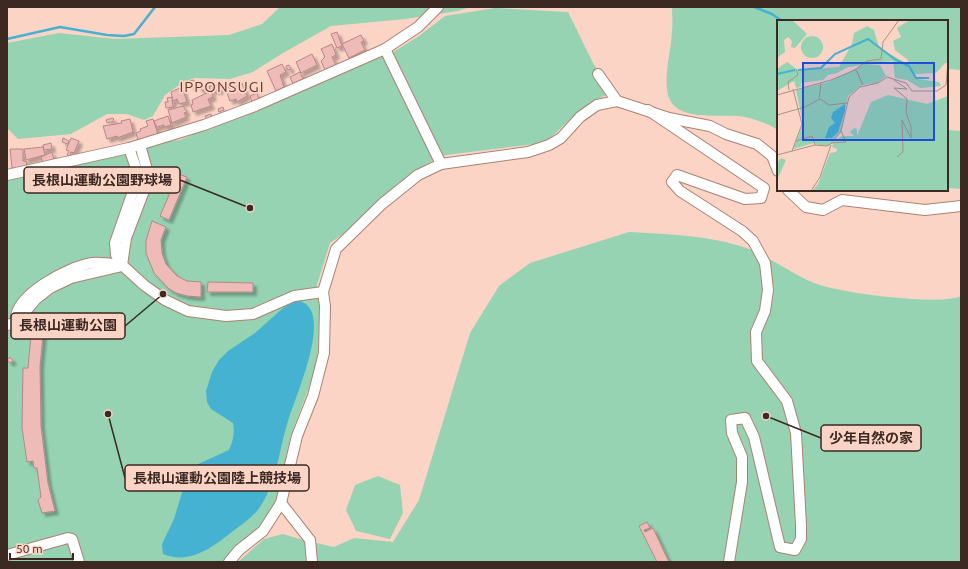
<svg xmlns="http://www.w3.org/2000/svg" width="968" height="569" font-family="Ubuntu,'Noto Sans JP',sans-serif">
	<defs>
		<filter id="shadow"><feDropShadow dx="3.5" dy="3.5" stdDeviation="1" flood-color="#0004"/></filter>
	</defs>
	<rect width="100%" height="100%" fill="#fbd4c6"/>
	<!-- green -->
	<g fill="#95d3b2">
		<path d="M280,7H470L458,11L405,19L331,26L283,53L253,72L230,79L194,78L182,83L165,95L153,116L144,120L127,114H107L71,134L18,139L7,128V43L59,33L115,39L229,35L262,24Z"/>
		<path d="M672,7H961V70L947,69V21H778V130C766,122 752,118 738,116C714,114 670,123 667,89C665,70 671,51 672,31C673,23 672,15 672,7Z"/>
		<path d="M495,8L568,12L594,65L614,90C605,96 595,100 586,106C570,117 559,132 543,143L446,155L433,160L408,176L349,230L330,243L317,285L321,304L317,366L291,435L277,497L269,514L260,528L223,562H7V180L110,157L169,141L180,140L358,65L395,51L419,36L445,16Z"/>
		<path d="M947,130L961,131V189L947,188Z"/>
		<path d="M629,232C666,234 704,235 740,246C768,254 790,274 817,284C841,293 939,306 961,296V562H238L264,539L283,534L303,540L334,547L354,538L393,542L419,500L470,333L499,286L530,263Z"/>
		<path d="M378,476L400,485L403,513L390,539L356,531L346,510L355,485Z"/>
	</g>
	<!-- water -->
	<path fill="#46b2d1" d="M300,301C335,311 294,399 288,421C279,449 277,482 260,507C253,517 243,524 233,531C213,547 190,565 163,554L162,544L174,519L188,473L196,465L229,450C233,441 235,433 233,423L211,409L207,402L206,391L212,372L219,360L228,351L255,333L282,309L291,303Z"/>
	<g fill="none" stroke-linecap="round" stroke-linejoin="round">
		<!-- stream -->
		<g stroke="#46b2d1" stroke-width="2.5">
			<path d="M754,7L772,14L782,21"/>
			<path d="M7,39L60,27L107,35L124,36L134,34L155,7"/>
		</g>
	</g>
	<!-- building -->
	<g fill="#efbbb9" stroke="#b88685" filter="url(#shadow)">
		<path d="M337,32L342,46L337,48L331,34Z"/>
		<path d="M361,35L364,41L361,42L365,50L349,58L342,44Z"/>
		<path d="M332,44L336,55L332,57L336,65L325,70L321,61L325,57L321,49Z"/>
		<path d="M312,54L317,65L301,73L296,62Z"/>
		<path d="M282,64L286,72L280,75L284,87L276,91L267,71Z"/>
		<path d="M289,65L291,69L288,70L286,66Z"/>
		<path d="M300,72L303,79L293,84L290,77Z"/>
		<path d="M194,80L195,84L190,86L189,81Z"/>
		<path d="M200,83L205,87L203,91L198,87Z"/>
		<path d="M242,83L247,96L237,102L236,99L230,101L225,88L229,87L231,90Z"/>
		<path d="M209,86H219L220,91L210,90Z"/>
		<path d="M182,87L187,102L179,104L177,99L173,101L171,92Z"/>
		<path d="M211,91L213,97L208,99L211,106L193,112L191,105L193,104L192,100Z"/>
		<path d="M257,93L259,99L252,102L250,96Z"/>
		<path d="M172,97L173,107L166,108L165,102H168L167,98Z"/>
		<path d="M183,106L187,112L184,113L186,117L172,123L168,110Z"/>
		<path d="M223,107L224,110L219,112L218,109Z"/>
		<path d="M211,114L212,118L207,120L205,116Z"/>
		<path d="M168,116L171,125L165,127L164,125L157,127L154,121Z"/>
		<path d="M113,118L114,121L107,123L106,120Z"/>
		<path d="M130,119L133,132L117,138V136L107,139L103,126L122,123L121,121Z"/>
		<path d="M153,119L158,134L138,140L136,133L141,131L140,129L148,126L146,121Z"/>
		<path d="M63,138L69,141L68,144L62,142Z"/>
		<path d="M71,138L79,141L74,153L71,152L70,156L67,155L69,151L66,150Z"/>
		<path d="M51,143L52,149L44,150L43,145Z"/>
		<path d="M43,147L45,155L26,160L24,149Z"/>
		<path d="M10,149H23V161H26L27,168H12Z"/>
		<path d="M52,152L54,160L43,163L41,157Z"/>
		<path d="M178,174L187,177L169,220L160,216Z"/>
		<path d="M152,221L166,227L161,240L162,253L166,264L177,276L187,281L201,282V297L187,296L176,293L168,288L154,273L146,253V241Z"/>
		<path d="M208,282L253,283V292H207Z"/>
		<path d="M33,313H45L40,367L41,426L48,483L55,511L42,513L38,500L41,497L37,468H34L33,461L27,462L22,428L23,368H28Z"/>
		<path d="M10,357L13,361L10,363L7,360Z"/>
		<path d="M647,522L650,528L644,530L645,532L653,528L669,562H657L639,526Z"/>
	</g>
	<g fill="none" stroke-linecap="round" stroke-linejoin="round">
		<!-- minor casing -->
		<g stroke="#ae8171" stroke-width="12">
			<g id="minor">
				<path d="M385,49L441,164"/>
				<path d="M598,74L617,101"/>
				<path d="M648,110L764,188L761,198L745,199L677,175L672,182L680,191L742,231L753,241L765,263L768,290L765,311L756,332L757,361L787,401L796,433L801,525V539L795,550L780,547L754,437L745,418L731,420L732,433L742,457V482L729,562"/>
				<path d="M7,175L129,148L204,125L255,106L385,49L418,27L438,7"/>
				<path d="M788,190L806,207L823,210L842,200L925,210L961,206"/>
				<path d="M122,265L144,285L165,300L188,311L226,316L253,314L294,296L323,292"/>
				<path d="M122,265L126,238L147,183L148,173L140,145"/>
				<path d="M16,323C11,296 70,266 92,263C101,262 113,264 122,265L116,255L115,243L137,180L136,168L129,148"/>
				<path d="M7,325L16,323L36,299L50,288L71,278L118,267"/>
				<path d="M281,503L310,540L312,562"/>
				<path d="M7,555L68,538L72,539L79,562"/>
				<path d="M229,562L239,550L263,531L281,503L297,436L313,396L324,353L325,306L323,292L336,249L382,204L418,175L441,164L528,152L549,145L561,138L580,117L597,105L617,101L669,118L710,126L726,134L757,144L772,156L778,171"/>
			</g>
		</g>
		<!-- minor -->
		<use href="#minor" stroke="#fff" stroke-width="10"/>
	</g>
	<g text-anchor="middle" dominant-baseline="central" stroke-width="3.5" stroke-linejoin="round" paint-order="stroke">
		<!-- quarter labels -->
		<g font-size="15" letter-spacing="1" fill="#623a2c" stroke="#fbd4c6">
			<text x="222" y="86">IPPONSUGI</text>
		</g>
	</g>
	<!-- overview -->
	<g transform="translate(777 20)">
		<rect width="171" height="171" fill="#fbd4c6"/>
		<path d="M0,0H15L30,14L18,28L14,27L15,21L11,17L7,20L8,32L0,38ZM133,0H171V43H168L159,53L137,54L141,59L162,62L164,66L143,68L130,60L118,58L116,41L89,44L103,45L109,56L100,63L85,65L71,76L64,111L53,125L44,126L37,123L16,129L26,104L19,70L51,62L86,45L71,47L60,53L51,55L46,60L24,63V67L19,68L17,61L0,71V49L10,42L21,50L62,47L75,24L77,13L90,6L97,10L102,28L131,44V40L118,30L116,21L124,17L120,8ZM24 27a11 11 0 1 1 22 0a11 11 0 1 1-22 0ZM111,75L150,84L171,76V171H35L41,164L53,133L59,132L60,129L55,127L57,121L65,116H77L73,112L77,108L80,109V116L94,82ZM4,138L9,140L0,160V143Z" fill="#95d3b2"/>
		<path d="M68,84V91L61,112L55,118H48L52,107L58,103L54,98L56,92Z" fill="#46b2d1"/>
		<path fill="none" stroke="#46b2d1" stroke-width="2" d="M21,50L44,48L58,34L91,19L119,40L132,46L139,58H152M0,54L18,50"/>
		<path fill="none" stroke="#ae9084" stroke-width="1" d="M79,50L86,65M117,60L130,69L117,68L130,79L129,92L134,107V118L125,100L126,132L120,137M12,70L11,62L21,55L19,49M0,75L54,60L78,50L90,41L104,39L106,22L122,0M42,79L44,63M43,79L52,85L70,83M0,95L28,87L43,79M19,121L35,116L38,125M55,123L64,111L72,77L83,67L101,63L110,57L129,63L135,71H160L169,65L171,42M15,131L25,104L16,69M0,135L38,125L50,126L55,123L69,122L64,111M34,171L43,157L54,125"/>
		<path fill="#1d4ed8" fill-opacity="0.15" stroke="#1d4ed8" stroke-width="2" d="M26,43H157V120H26Z"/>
		<rect width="171" height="171" fill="none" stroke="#3b2922" stroke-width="2"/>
	</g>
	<!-- callouts -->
	<path fill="none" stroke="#3b2922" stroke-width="1.5" d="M250 208L180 180M163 294L125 326M766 416L821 438M108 414L125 478"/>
	<g fill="#3b2922" stroke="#fbd4c6" stroke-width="1.5">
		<circle cx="250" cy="208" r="4"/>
		<circle cx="163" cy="294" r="4"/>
		<circle cx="766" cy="416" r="4"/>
		<circle cx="108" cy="414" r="4"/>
	</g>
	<g fill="#fbd4c6" stroke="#3b2922" stroke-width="1.5">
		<rect x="24" y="167" width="156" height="26" rx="4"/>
		<rect x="11" y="313" width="114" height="26" rx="4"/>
		<rect x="821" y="425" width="100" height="26" rx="4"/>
		<rect x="125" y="465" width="184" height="26" rx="4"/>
	</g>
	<g font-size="14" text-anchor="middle" font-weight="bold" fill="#3b2922">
		<text x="102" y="185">長根山運動公園野球場</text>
		<text x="68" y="330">長根山運動公園</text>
		<text x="871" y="443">少年自然の家</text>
		<text x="217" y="483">長根山運動公園陸上競技場</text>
	</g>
	<!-- border -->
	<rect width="968" height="569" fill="none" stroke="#3b2922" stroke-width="16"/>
	<!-- scale -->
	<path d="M10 553v6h63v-6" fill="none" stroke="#3b2922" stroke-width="2"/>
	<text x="16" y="553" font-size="12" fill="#3b2922" stroke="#fbd4c6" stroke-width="3" paint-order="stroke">50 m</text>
</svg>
